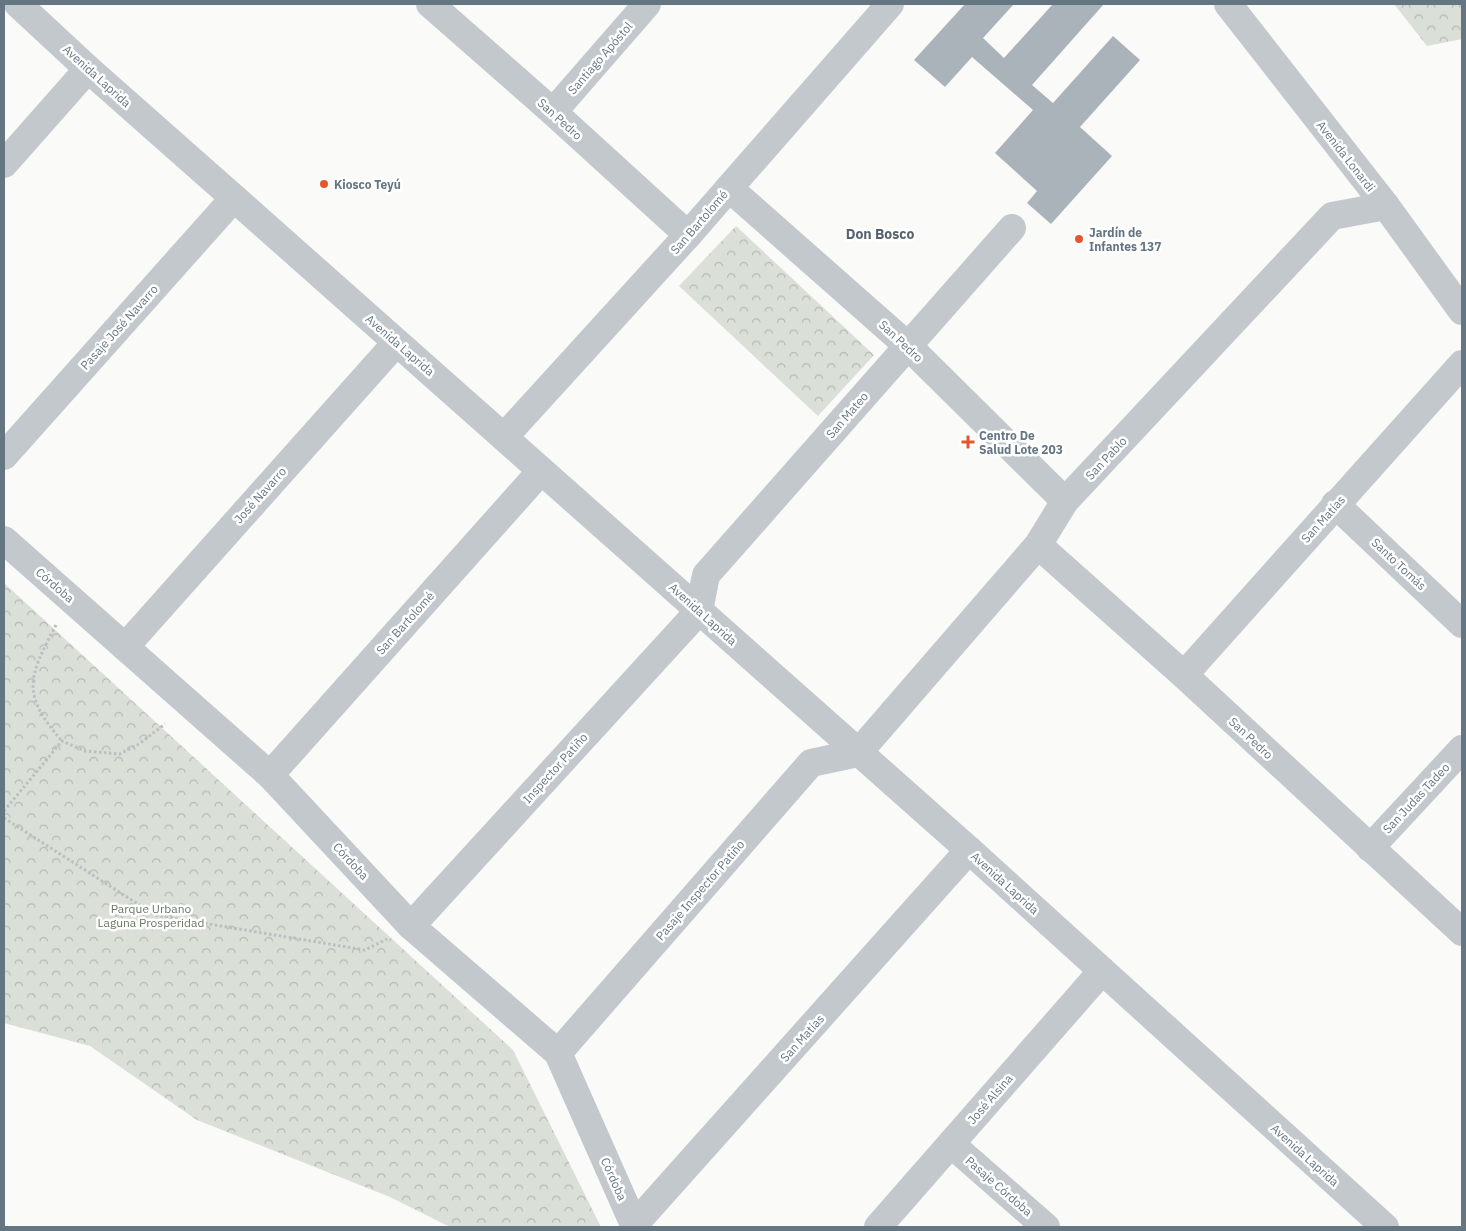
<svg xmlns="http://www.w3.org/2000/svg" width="1466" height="1231" font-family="'IBM Plex Sans',sans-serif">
	<defs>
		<pattern id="forest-crowns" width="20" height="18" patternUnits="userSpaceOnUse" patternTransform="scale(1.25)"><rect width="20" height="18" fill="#dadfd7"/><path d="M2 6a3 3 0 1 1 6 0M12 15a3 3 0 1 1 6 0" fill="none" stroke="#b4b9b4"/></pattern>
	</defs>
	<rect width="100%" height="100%" fill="#fafaf8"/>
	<!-- forest -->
	<g fill="url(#forest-crowns)">
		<path d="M1394,4H1462V39L1427,46Z"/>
		<path d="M736,226L874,355L818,416L679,286Z"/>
		<path d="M4,583L513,1050L601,1227H450L390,1197L197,1120L90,1046L4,1023Z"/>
	</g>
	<!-- building -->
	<path fill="#aab3b9" d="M965,4H1014L983,38L1004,58L1053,4H1104L1032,85L1053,103L1113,36L1140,60L1080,127L1112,156L1051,224L1027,203L1037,191L995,153L1033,110L972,57L945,87L914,60Z"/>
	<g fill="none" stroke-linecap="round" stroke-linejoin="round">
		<!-- path -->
		<g stroke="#bbbfc2" stroke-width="3" stroke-dasharray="2.5 2.5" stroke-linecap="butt">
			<path d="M56,625C29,677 20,693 62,741"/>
			<path d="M4,811L62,741L85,751L120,754L139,744L165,724"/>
			<path d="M4,818L155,915L365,950L387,939"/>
		</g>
		<!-- minor -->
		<g stroke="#c3c8cc" stroke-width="28">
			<path d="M430,4L553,112L688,235"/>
			<path d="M553,112L647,4"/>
			<path d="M4,164L88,69"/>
			<path d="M729,188L908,346L1065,501"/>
			<path d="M504,437L688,235L890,4"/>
			<path d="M4,456L234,198"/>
			<path d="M1335,504L1462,624"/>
			<path d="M4,540L270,775L411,926L558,1053L635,1227"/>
			<path d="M1038,545L1184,675L1462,932"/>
			<path d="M125,647L396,343"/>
			<path d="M1184,675L1462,364"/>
			<path d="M270,775L541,471"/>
			<path d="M1370,848L1462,749"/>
			<path d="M411,926L699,611L706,575L1012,228"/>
			<path d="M558,1053L811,763L858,753L1038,545L1065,501L1332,216L1386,206"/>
			<path d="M951,1144L1046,1227"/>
			<path d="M634,1225L969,850"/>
			<path d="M878,1227L1102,971"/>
		</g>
		<!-- tertiary -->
		<g stroke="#c3c8cc" stroke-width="28">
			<path d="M18,4L88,69L234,198L969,850L1385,1227"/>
			<path d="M1228,4L1386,206L1462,311"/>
		</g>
	</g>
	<!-- markers -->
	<g fill="#e4572e" stroke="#fff" stroke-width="2">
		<circle cx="324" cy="184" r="5"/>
		<circle cx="1079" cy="239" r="5"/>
		<path d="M965.5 434.5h5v5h5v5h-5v5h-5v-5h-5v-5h5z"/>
	</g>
	<g text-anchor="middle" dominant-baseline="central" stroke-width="5" stroke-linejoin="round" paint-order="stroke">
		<!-- street labels -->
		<g font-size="12" fill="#657683" stroke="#fff">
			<text transform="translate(600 58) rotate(-49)">Santiago Apóstol</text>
			<text transform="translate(97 76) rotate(42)">Avenida Laprida</text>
			<text transform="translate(560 119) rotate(42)">San Pedro</text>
			<text transform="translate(1346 156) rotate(52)">Avenida Lonardi</text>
			<text transform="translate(699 222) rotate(-49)">San Bartolomé</text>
			<text transform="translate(119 327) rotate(-48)">Pasaje José Navarro</text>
			<text transform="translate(901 341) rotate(43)">San Pedro</text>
			<text transform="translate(400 345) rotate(41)">Avenida Laprida</text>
			<text transform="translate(847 415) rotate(-49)">San Mateo</text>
			<text transform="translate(1106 458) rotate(-47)">San Pablo</text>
			<text transform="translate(260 495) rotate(-48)">José Navarro</text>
			<text transform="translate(1323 519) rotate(-48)">San Matías</text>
			<text transform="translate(1399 564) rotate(43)">Santo Tomás</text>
			<text transform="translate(55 585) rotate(41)">Córdoba</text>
			<text transform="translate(703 614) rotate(42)">Avenida Laprida</text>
			<text transform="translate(405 623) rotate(-48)">San Bartolomé</text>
			<text transform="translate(1251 738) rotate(43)">San Pedro</text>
			<text transform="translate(555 768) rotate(-48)">Inspector Patiño</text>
			<text transform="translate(1416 798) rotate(-47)">San Judas Tadeo</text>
			<text transform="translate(351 861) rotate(47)">Córdoba</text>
			<text transform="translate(1005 883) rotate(42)">Avenida Laprida</text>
			<text transform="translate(700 890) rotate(-49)">Pasaje Inspector Patiño</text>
			<text transform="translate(802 1038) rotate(-48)">San Matías</text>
			<text transform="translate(990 1099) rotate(-49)">José Alsina</text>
			<text transform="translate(1305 1155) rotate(42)">Avenida Laprida</text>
			<text transform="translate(614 1179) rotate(66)">Córdoba</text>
			<text transform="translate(999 1186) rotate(41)">Pasaje Córdoba</text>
		</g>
		<!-- poi labels -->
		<g font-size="12" font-weight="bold" fill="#657683" stroke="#fff" text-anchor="start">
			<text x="334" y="184">Kiosco Teyú</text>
			<text x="1089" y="232">Jardín de<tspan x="1089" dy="14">Infantes 137</tspan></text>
			<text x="979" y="435">Centro De<tspan x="979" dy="14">Salud Lote 203</tspan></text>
		</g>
		<!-- park labels -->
		<g font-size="12" fill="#687a64" stroke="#fff">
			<text x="151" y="908">Parque Urbano<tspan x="151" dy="14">Laguna Prosperidad</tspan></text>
		</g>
		<!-- neighbourhood labels -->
		<g font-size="14" font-weight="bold" fill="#57646e" stroke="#fff">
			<text x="880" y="234">Don Bosco</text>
		</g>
	</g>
	<!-- border -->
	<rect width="1466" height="1231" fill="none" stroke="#657683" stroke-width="10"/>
</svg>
